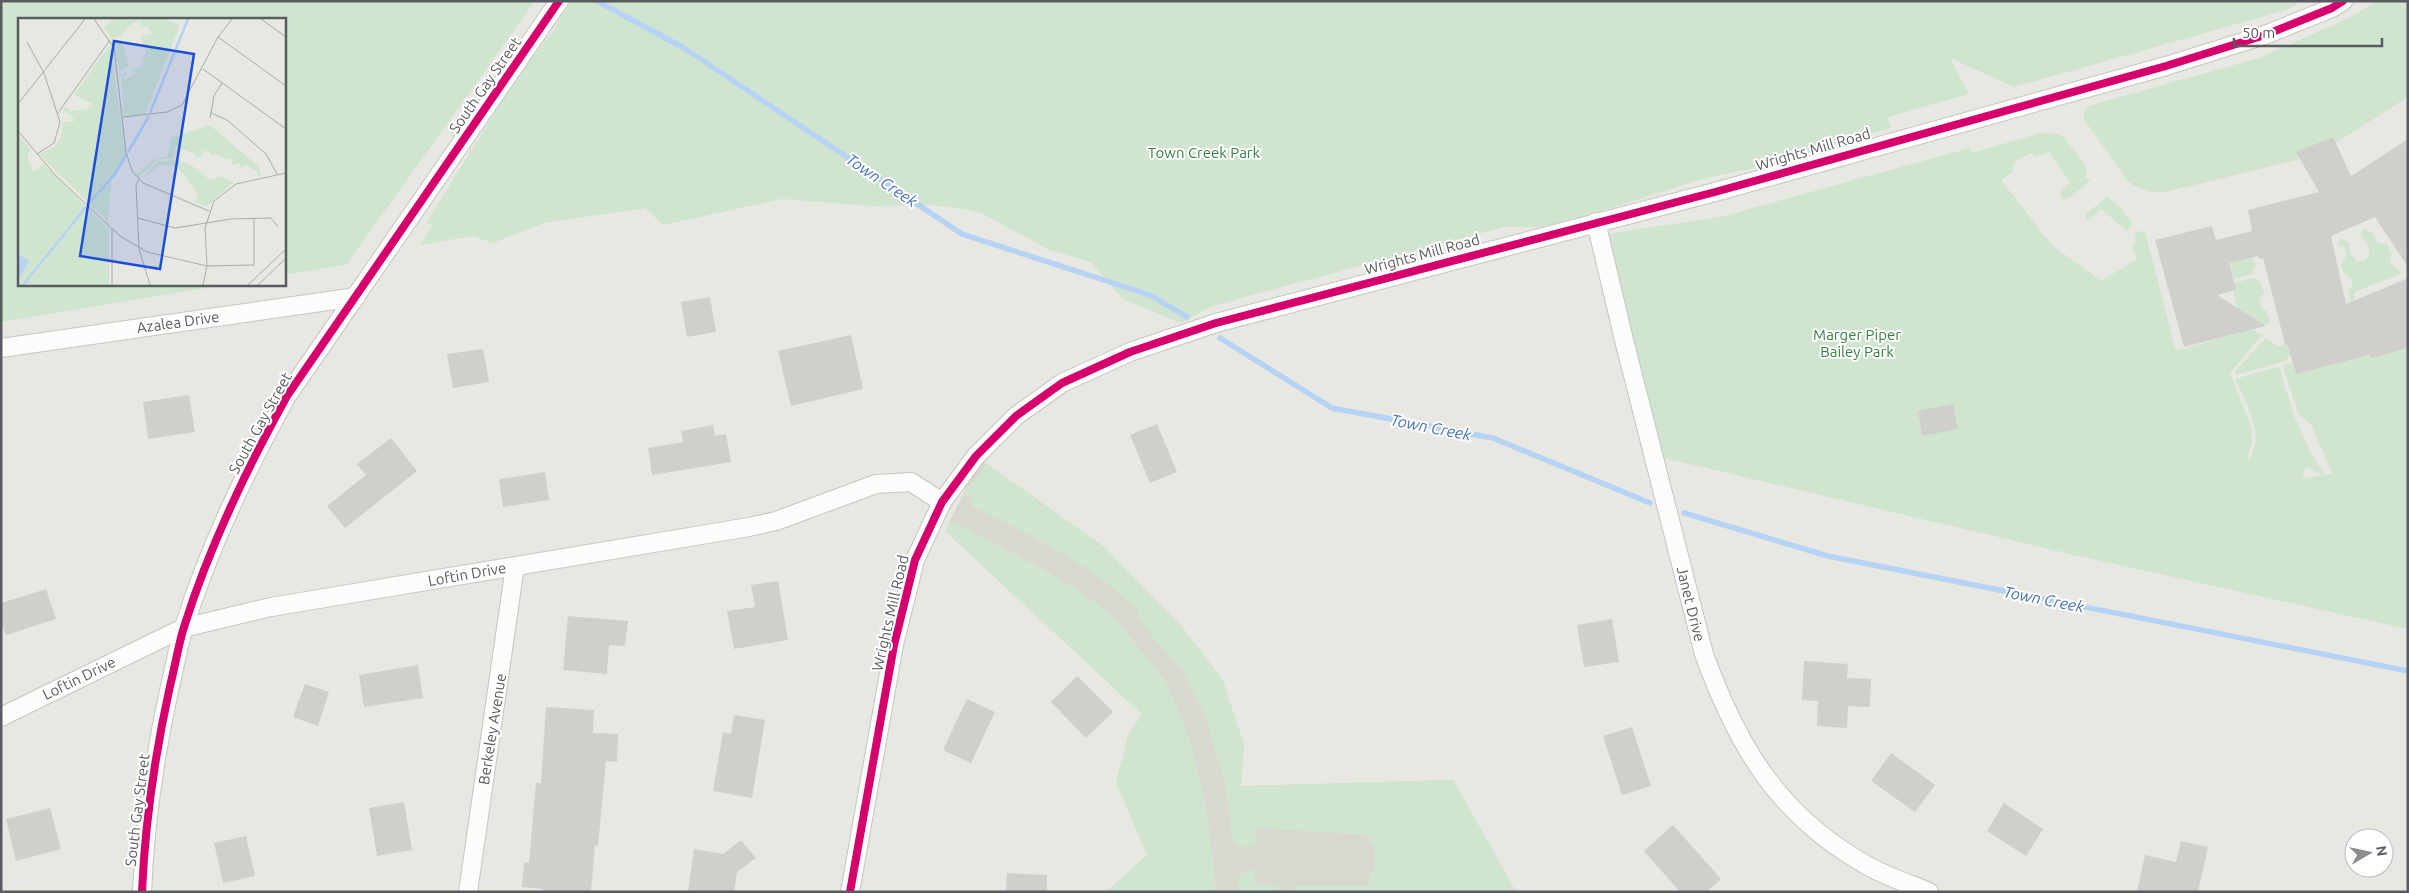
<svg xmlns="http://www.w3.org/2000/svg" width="2409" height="893" font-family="Ubuntu,sans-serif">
	<rect width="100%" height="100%" fill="#e8e8e2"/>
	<!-- education -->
	<path fill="#d9d8d0" d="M980,459L1103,546L1182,627L1223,681L1244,745L1241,786L1453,780L1516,892H1106L1147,855L1116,782L1128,736L1142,714L945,531Z"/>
	<!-- green -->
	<g fill="#d0e5cf" fill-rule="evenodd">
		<path d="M1,1H535L346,265L284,275V19H19V284H231L1,322Z"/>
		<path d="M571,1H2301L2290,9L2014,87L1950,58L1969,94L1888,117L1891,128L1771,164L1699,180L1551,227H1504L1212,306L1181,323L1123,299L1091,262L1049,250L983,214L964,209L932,205L870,206L782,199L663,225L645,208L544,223L493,243L472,236L420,245L433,225L426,223L520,72L552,33Z"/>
		<path d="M2377,1H2408V97L2336,143L2333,137L2297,152L2300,159L2166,192H2151L2134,186L2128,181L2085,121L2083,114L2088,106L2259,58L2349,18Z"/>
		<path d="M2040,133L2057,134L2063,137L2087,167L2085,179L2091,180L2068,199H2061L2060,193L2070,182L2049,152L2036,157L2031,153L2014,162L2013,172L2001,180L2052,245L2101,281L2137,259L2132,247L2137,240L2134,234L2139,231L2145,232L2176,351L2243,332L2249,328L2262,335L2230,373L2252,429V444L2247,458L2249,460C2266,433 2246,405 2235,379L2277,367L2280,370L2294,416L2312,455L2325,475L2333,474L2310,423L2299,415L2284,370L2285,364L2292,363L2296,373L2369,355L2371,358L2408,347V629L2074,555L1664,458L1607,246L1608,234L1724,216L1970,148L1972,153ZM2306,467L2323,475H2324L2302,479Z"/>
		<path d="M2107,197L2121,208L2132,224L2127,231L2101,209L2089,220H2086V214Z"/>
		<path d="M2363,228L2373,233L2378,243L2386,244L2391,252V261L2389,262L2398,269L2400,274L2355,292L2354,301L2351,302L2348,291L2352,287V279L2344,273L2341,264C2347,259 2347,252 2343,246H2338L2340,238L2349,243L2350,252L2356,261H2365L2370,252L2368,244L2361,236Z"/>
		<path d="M2252,257L2255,265L2252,274L2233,279L2229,263Z"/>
		<path d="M2254,278L2261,283L2264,292L2259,301L2263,310H2266L2270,322L2264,325L2250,316L2240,318L2233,291L2234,283Z"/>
		<path d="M2266,338L2277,346L2287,344L2290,356L2285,361L2237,375L2235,371Z"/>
		<path d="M987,464L1103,546L1182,627L1223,681L1244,745L1241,786L1453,780L1516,892H1293L1294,886H1367L1370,874L1374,870L1375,848L1371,844L1368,835L1257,828L1256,843L1252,847H1238L1233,843L1225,785L1206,718L1181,668L1155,641L1138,616L1139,612C1093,564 1031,536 973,507L972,498L968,495L963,499V494Z"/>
		<path d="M954,522C1005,550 1060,574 1105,610C1119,620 1128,634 1138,647C1147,658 1159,670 1166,683C1199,746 1210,821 1216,892H1106L1147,855L1116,782L1128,736L1142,714L945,531L949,523Z"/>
		<path d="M1248,869H1254L1255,884L1279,886L1277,892H1239V876Z"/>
	</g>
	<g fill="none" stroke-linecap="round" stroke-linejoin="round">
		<!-- stream -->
		<g stroke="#b6d2f4" stroke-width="5.5">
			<path d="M597,1L684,48L962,234L1150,295L1187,317"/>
			<path d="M1220,338L1332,408L1493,438L1650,503"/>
			<path d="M1684,513L1828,556L2408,671"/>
		</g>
	</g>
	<!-- building -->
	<g fill="#d0cfcc">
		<path d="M2333,137L2351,176L2408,139V267L2375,217L2331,236L2346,304L2408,278V348L2371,358L2369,355L2296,374L2287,344H2285L2263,258L2259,259L2258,256L2229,263L2236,290L2217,295L2266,326L2184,347L2155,240L2212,226L2216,240L2252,231L2248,210L2319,192L2296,152Z"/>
		<path d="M710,297L716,332L687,337L681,302Z"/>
		<path d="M851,335L863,389L791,406L778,351Z"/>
		<path d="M483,349L489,382L453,388L447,354Z"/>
		<path d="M189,395L195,432L148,439L143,402Z"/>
		<path d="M1953,404L1958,429L1922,436L1918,411Z"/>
		<path d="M1157,424L1177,472L1150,483L1130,435Z"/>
		<path d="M713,425L715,436L726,434L731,462L652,475L648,448L683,442L681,431Z"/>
		<path d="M391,438L417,471L345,528L327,506L366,475L357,464Z"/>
		<path d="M545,472L549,500L503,507L499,479Z"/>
		<path d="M778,581L788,640L734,649L727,611L755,607L751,585Z"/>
		<path d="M46,589L56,619L6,635L1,622V603Z"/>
		<path d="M568,616L628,621L625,646L609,645L607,674L563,670Z"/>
		<path d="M1612,619L1619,662L1584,667L1577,625Z"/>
		<path d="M1804,661L1848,664L1847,678L1871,679L1870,707L1848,706L1847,728L1817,726L1818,701L1802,700Z"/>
		<path d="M418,665L423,698L364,707L359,675Z"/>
		<path d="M1077,676L1113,712L1086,738L1051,702Z"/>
		<path d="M305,684L329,692L318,726L293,717Z"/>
		<path d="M967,699L995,712L971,763L943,750Z"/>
		<path d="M546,707L594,710L593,733L618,734L617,762L606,761L598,846L595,845L591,892H542L543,889L522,887L524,862L529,863L536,783H541Z"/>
		<path d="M734,715L765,720L752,798L713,791L723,732L731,734Z"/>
		<path d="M1632,727L1651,786L1622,795L1603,736Z"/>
		<path d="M1891,753L1935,785L1915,812L1871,781Z"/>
		<path d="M404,802L412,850L377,856L369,808Z"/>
		<path d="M2004,803L2043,829L2026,856L1987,831Z"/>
		<path d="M50,808L61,849L16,861L6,819Z"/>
		<path d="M1673,825L1721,879L1707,892H1680L1644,851Z"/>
		<path d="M246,836L255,876L223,883L214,843Z"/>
		<path d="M741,840L756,858L737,872L734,892H688L694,849L723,854Z"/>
		<path d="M2181,841L2208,847L2198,892H2137L2145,855L2176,862Z"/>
		<path d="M1007,873L1047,875V892H1006Z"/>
	</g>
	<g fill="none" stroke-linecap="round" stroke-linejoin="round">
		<!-- minor casing -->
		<g stroke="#c5c6c4" stroke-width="20">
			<g id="minor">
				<path d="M1596,222L1625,344L1704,654C1738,748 1780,818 1870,867C1888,877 1910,884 1929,892"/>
				<path d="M1,348L356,297"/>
				<path d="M1,717L183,628L271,607L749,527L776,521L876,484L911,482L942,502"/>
				<path d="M142,892C145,822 155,754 170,686C175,667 178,646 184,627C209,547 246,470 287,396L559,1"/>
				<path d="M468,892L515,566"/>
				<path d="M850,892L894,645L915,560L942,502L976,456L1016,416L1062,383L1130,352L1216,323L1715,192L2166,66L2265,35L2332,8L2343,1"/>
			</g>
		</g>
		<!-- minor -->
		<use href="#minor" stroke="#fcfcfb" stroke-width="18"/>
		<!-- cycleway casing -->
		<g stroke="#fff" stroke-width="11">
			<g id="cycleway">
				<path d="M142,892C145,822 155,754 170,686C175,667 178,646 184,627C209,547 246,470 287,396L559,1"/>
				<path d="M850,892L894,645L915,560L942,502L976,456L1016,416L1062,383L1130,352L1216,323L1715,192L2166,66L2265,35L2332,8L2343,1"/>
			</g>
		</g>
		<!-- cycleway -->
		<use href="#cycleway" stroke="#d6006c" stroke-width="8"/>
	</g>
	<g text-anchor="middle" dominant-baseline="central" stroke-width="4" stroke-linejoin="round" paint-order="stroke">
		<!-- street labels -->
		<g font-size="15" fill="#585b60" stroke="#fff">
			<text transform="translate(485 85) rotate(-55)">South Gay Street</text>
			<text transform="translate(1813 149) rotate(-16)">Wrights Mill Road</text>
			<text transform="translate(1422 254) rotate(-15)">Wrights Mill Road</text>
			<text transform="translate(178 322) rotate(-8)">Azalea Drive</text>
			<text transform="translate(260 423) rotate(-61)">South Gay Street</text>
			<text transform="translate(467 574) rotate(-10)">Loftin Drive</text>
			<text transform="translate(1691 604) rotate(76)">Janet Drive</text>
			<text transform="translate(890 613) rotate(-77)">Wrights Mill Road</text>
			<text transform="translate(79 678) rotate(-26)">Loftin Drive</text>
			<text transform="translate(492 729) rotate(-81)">Berkeley Avenue</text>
			<text transform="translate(137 810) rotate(-83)">South Gay Street</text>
		</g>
		<!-- park labels -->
		<g font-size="15" fill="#378043" stroke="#fff">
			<text x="1204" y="152">Town Creek Park</text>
			<text x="1857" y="334">Marger Piper<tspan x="1857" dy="17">Bailey Park</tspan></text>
		</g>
		<!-- water labels -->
		<g font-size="16" font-style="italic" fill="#4572bc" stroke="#fff">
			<text transform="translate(882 180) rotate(34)">Town Creek</text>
			<text transform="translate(1431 427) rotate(11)">Town Creek</text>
			<text transform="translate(2044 599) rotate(11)">Town Creek</text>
		</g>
	</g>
	<!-- overview -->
	<g transform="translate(18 18)">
		<rect width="268" height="268" fill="#e8e8e2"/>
		<path d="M95,1H147L162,7L127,96L106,98L103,57L108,54L109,57L105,58L107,62L117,55L113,50L124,49L128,31L122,18L134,16L129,8L123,10L122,1L111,8L103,18L93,20L86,10ZM104,22L110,48L102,54L94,23ZM92,26L108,137L94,158L90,204L21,136L37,128L43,119L45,104L57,103L52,96L44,92L45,90L50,89L52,93L68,92L75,86L56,77ZM192,107L239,147L244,157L239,158V153L227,147L224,151L221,145L214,147L213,140L207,141L197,135L196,138L187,132L180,140L175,135L163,131L160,135L161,129L158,128L155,140L139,142L121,159L118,157L135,142L150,138L153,120ZM0,116L13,132L9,137L15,154L25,146L91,211V267H0ZM157,142L172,146L192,162L203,158L216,164L188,189L177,184L180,177L166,156L155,148L142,147L123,161L140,144Z" fill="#d0e5cf"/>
		<path d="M0,236L11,243L1,261L0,253Z" fill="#b6d2f4"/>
		<path fill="none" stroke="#b6d2f4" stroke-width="2.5" d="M132,95L170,1M110,134L131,98M70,186L97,156L108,137M5,267L68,189"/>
		<path fill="none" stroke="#aaacaa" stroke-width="1" d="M76,1L96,30L108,134L114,153L125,165L191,193M243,1L268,19M200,19L268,68M9,24L26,55L42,104L36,125L19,136M185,51L268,111M0,86L67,1M40,95L92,22M193,95L209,102L248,136L259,156M105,99L149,94L164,87L200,19L214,1M192,100L196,78L204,65M0,113L37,157L102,218L129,234L189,248L236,247V200M121,161L118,167L121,231L132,267M120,200L157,210L213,201L253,200L260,209M94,267V211M185,267L189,248L187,210L196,183L218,166L268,155M230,267L268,231M240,267L268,240"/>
		<path fill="#1d4ed8" fill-opacity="0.15" stroke="#1d4ed8" stroke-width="2.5" d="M96,23L176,36L142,251L62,238Z"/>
		<rect width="268" height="268" fill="none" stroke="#585b60" stroke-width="2.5"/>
	</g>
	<!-- border -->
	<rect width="2409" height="893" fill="none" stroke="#585b60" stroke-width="5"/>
	<!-- north arrow -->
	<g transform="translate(2369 853) rotate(81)"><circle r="24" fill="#ffffff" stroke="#bcbdbf"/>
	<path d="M0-4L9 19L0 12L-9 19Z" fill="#8a8c8e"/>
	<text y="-8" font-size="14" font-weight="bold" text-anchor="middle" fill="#585b60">N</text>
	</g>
	<!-- scale -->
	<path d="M2234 38v8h148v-8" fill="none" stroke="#585b60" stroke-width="2.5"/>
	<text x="2242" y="38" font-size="15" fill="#585b60" stroke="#ffffff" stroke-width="4" paint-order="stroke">50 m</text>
</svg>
